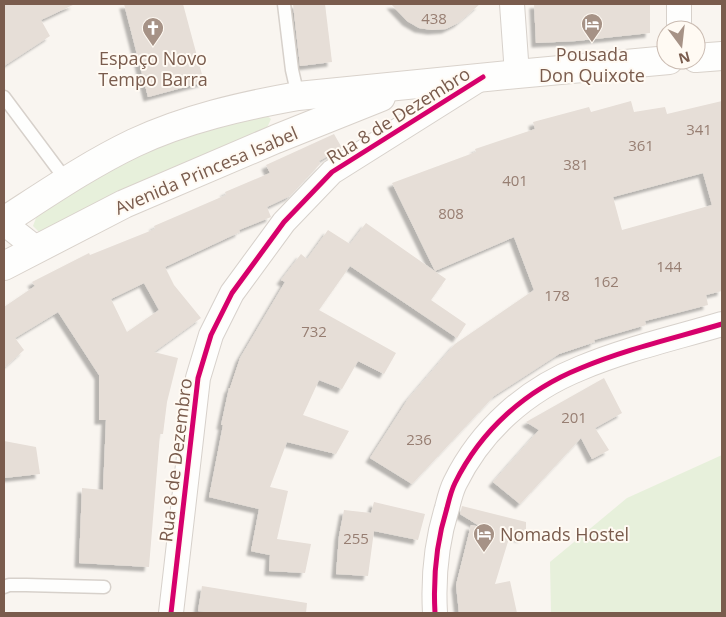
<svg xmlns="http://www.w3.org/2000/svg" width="726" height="617" font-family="'Open Sans',sans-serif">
	<defs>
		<filter id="shadow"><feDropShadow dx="-4.5" dy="4.5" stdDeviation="1" flood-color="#0004"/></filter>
	</defs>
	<rect width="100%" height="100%" fill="#f9f5f0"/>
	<!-- green -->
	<g fill="#e7f0db">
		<path d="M261,111L271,119L266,130L40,233L33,226L36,218L80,185L149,147Z"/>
		<path d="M722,455V613H551L550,562L627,498Z"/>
	</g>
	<!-- building -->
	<g fill="#e6ded7" fill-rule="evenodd" filter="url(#shadow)">
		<path d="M4,4H75L41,20L50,36L4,66Z"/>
		<path d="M124,4H183L204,82L148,97Z"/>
		<path d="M293,4H325L332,62L300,66Z"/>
		<path d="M391,4H480L458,23L446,29L432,30L419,28L407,21Z"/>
		<path d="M534,4H650V33L576,41L536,43Z"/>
		<path d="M631,101L634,112L665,107L667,114L722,101V291L706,295L708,305L645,321L646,325L594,340L595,342L559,354L494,396L412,484L370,458L408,399L455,344L534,290L514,237L435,271L392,183L476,152L475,149L535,129L533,122L589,107L591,112ZM703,173L712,205L622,230L613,197Z"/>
		<path d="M334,134L342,148L319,161L320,164L290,196L267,207L271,217L239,230L240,232L165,267L174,285L201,318L154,352L178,358L167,402L163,434H160L149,567L79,563L82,488L103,490L106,420H99V375L58,312L15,338L24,350L4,368V307L35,286L32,282L89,253L90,255L155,229L154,226L226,195L225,192L270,173L266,165ZM144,283L159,310L127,332L111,299Z"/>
		<path d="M366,223L446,279L431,300L466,324L457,338L350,266L319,310L396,353L384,374L358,361L342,389L319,380L303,415L349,431L336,454L287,442L270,487L288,491L277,539L311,544L305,573L269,571L270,555L251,551L259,509L209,497L223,425H221L229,388H230L240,358L285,282L281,280L301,254L307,259L328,230L350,244Z"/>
		<path d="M604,378L622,413L595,428L609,450L592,459L581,438L520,504L493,482L539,430L526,422Z"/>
		<path d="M4,441L36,447L40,474L4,478Z"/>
		<path d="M374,502L425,514L418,540L374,531L368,576L336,574L339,536L344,510L371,513Z"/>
		<path d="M462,506L526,522V529L522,538L510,535L495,584L510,581L517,613H459L456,585L471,525L481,527L460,514Z"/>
		<path d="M202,586L307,603L306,613H211L198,611Z"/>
	</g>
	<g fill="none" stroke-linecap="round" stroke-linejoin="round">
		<!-- lane casing -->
		<g stroke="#d7d1cb" stroke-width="15">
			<g id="lane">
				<path d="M284,4L292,70L298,96"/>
				<path d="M4,97L66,180"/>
				<path d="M4,587L9,585H26L104,587"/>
			</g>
		</g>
		<!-- street casing -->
		<g stroke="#d7d1cb" stroke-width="26">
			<g id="street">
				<path d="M512,4L517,74"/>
				<path d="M679,30V4"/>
				<path d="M4,223L37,249"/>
				<path d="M171,613L198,378L211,335L232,293L284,222L332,172L483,77"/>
				<path d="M435,613C433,577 436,543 447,508C449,500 451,491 455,483C481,430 526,390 581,368C626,349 675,338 722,324"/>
			</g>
		</g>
		<!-- secondary casing -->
		<g stroke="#d9d2cb" stroke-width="30">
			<g id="secondary">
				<path d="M696,58L722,56"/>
				<path d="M4,221C46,194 88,165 134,143C185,119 242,106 298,96L517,74L669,60"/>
				<path d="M4,266L124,204L276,139L381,97"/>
			</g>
		</g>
		<!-- lane -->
		<use href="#lane" stroke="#fefefd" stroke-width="12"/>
		<!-- street -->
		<use href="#street" stroke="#fefefd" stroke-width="24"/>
		<!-- secondary -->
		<use href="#secondary" stroke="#fefefd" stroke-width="28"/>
		<!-- cycleway casing -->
		<g stroke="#fffaf3" stroke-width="8">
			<g id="cycleway">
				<path d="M171,613L198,378L211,335L232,293L284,222L332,172L483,77"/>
				<path d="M435,613C433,577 436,543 447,508C449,500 451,491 455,483C481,430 526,390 581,368C626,349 675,338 722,324"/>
			</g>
		</g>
		<!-- cycleway -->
		<use href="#cycleway" stroke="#d6006c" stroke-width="5"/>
	</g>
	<!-- icons -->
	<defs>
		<g id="hotel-pin" transform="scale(1.125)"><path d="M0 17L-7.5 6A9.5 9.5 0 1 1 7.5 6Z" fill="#a69286" stroke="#fffaf3"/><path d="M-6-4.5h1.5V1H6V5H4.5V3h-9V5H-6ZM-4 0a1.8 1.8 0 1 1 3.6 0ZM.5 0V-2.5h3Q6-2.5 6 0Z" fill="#fff"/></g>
		<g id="church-pin" transform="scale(1.125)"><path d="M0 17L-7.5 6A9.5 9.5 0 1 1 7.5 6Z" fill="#a69286" stroke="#fffaf3"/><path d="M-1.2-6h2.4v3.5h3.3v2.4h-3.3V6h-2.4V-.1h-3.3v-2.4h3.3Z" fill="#fff"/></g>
	</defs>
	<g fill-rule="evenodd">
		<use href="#hotel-pin" x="592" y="24"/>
		<use href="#church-pin" x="153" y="28"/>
		<use href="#hotel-pin" x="484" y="534"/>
	</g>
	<g text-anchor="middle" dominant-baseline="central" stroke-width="4" stroke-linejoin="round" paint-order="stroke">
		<!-- number labels -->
		<g font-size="15" fill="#977e72">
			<text x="434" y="18">438</text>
			<text x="699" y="129">341</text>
			<text x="641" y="145">361</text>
			<text x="576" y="164">381</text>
			<text x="515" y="180">401</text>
			<text x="451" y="213">808</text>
			<text x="669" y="266">144</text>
			<text x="606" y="281">162</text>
			<text x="557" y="295">178</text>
			<text x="314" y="331">732</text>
			<text x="574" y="417">201</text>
			<text x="419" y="439">236</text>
			<text x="356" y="538">255</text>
		</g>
		<!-- poi labels -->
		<g font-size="18" fill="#7a5c4d" stroke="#fffaf3">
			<text x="592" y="54">Pousada<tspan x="592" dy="21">Don Quixote</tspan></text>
			<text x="153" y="58">Espaço Novo<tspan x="153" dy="21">Tempo Barra</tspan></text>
			<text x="500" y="534" text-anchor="start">Nomads Hostel</text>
		</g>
		<!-- street labels -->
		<g font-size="18" fill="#7a5c4d" stroke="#fffaf3">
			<text transform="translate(398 115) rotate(-32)">Rua 8 de Dezembro</text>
			<text transform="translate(206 170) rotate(-23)">Avenida Princesa Isabel</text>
			<text transform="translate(175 460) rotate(-83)">Rua 8 de Dezembro</text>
		</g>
	</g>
	<!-- border -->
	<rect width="726" height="617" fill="none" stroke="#7a5c4d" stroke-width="10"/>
	<!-- north arrow -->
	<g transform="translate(681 45) rotate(165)"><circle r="24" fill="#fffaf3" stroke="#cabbb1"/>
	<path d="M0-4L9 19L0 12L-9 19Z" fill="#a69286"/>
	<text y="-8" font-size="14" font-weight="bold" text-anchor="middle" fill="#7a5c4d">N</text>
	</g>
</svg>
